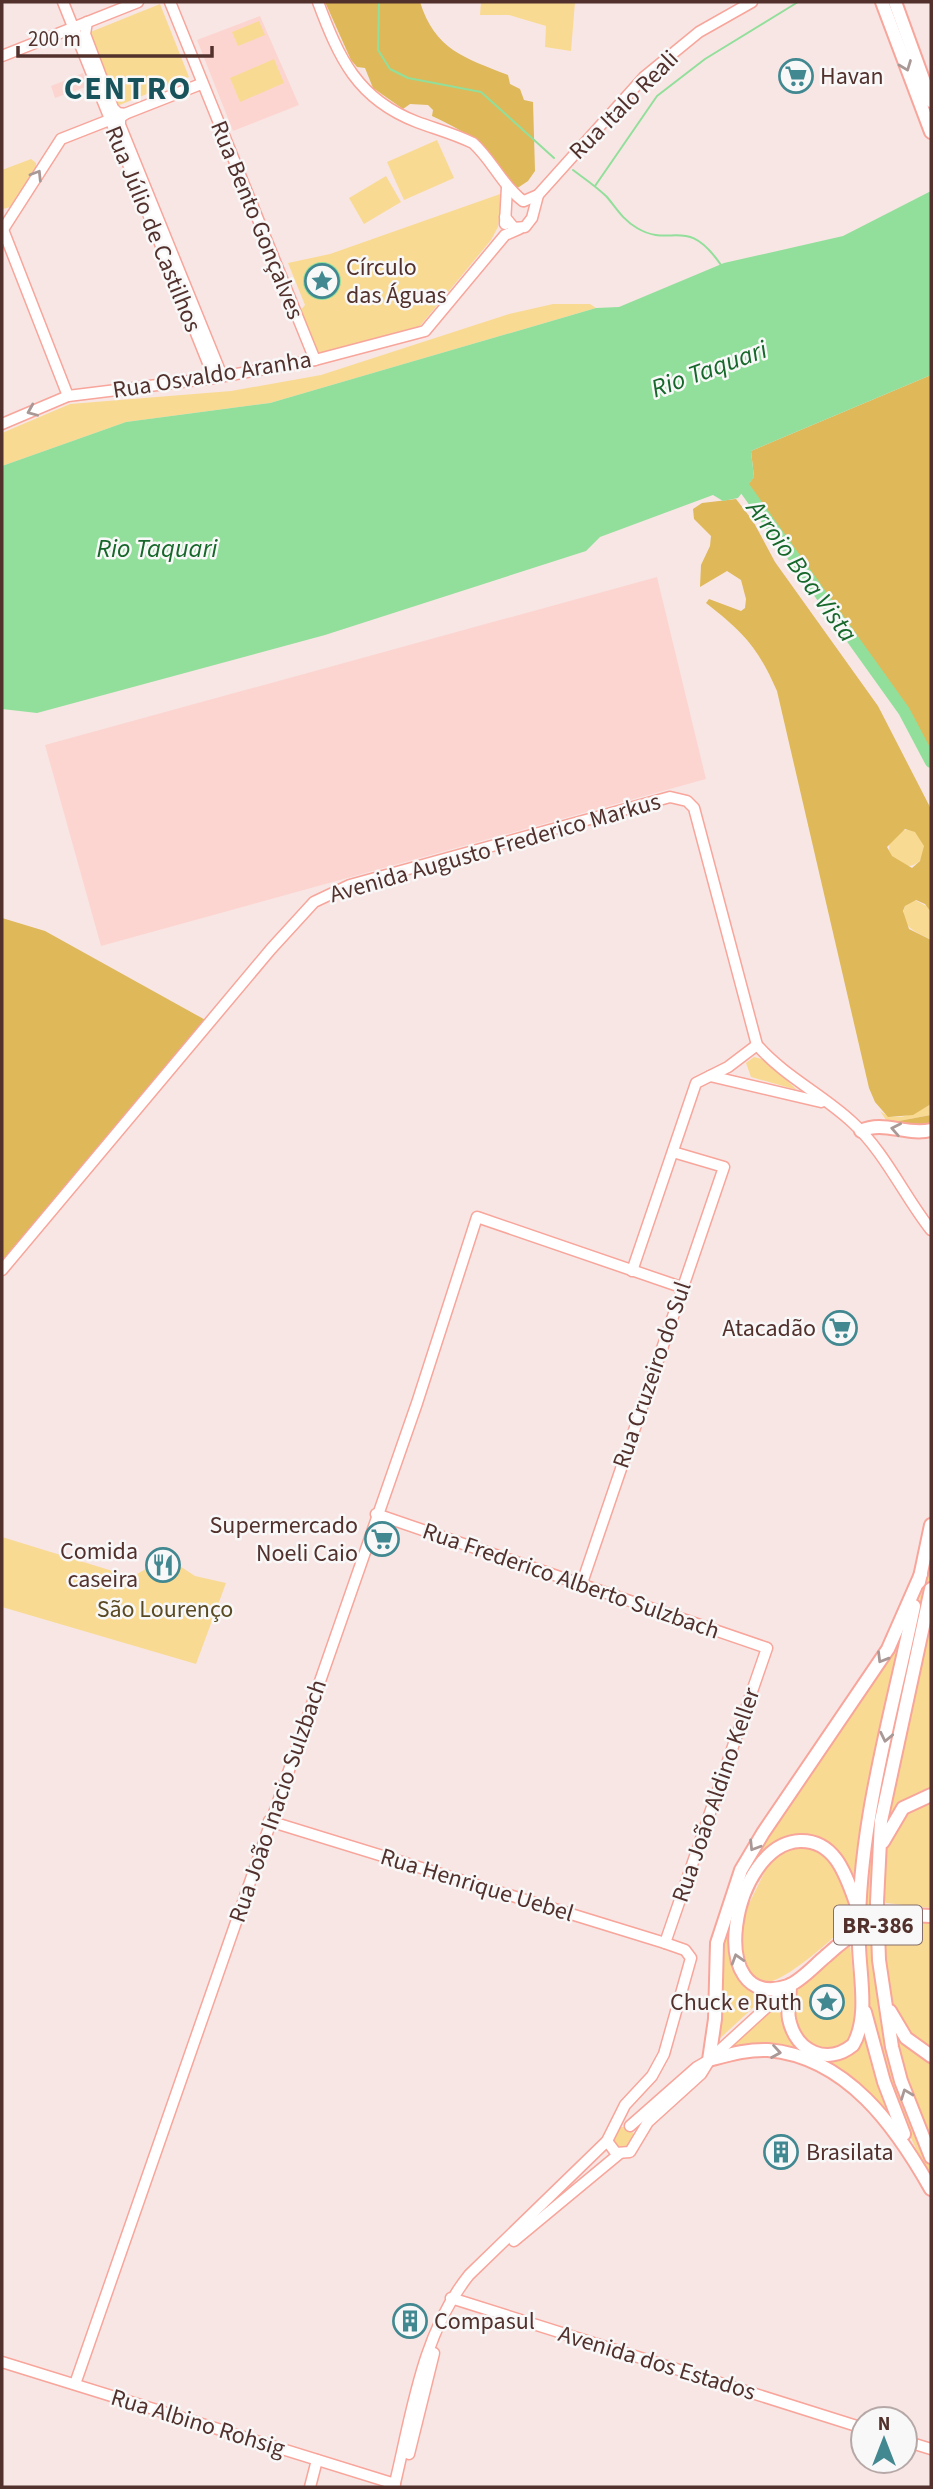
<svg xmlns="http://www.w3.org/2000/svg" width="933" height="2489" font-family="'Source Sans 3',sans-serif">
	<rect width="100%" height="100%" fill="#f8e6e4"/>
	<!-- built -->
	<g fill="#fcd5d0">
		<path d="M260,16L299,105L233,131L197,40Z"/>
		<path d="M83,73L88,86L55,98L51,86Z"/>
		<path d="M657,577L706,779L101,946L45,745Z"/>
	</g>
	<!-- green -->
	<g fill="#f9da93">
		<path d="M481,2H575L571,51L545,47L546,26L509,15H480Z"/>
		<path d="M160,4L189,77L117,106L88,33Z"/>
		<path d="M259,21L265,35L238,46L232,32Z"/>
		<path d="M274,59L284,83L240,102L230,78Z"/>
		<path d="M437,140L454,178L404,200L387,162Z"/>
		<path d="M31,159L36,163V167L10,207L3,209L2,170Z"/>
		<path d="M386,176L401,202L364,224L349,198Z"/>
		<path d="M503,193L498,227L491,240L420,326L410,332L318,354L300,311L305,305L288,263L330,254Z"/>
		<path d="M553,304H590L596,308L270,403L126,422L2,466V433L70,404L231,391L321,375L509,314Z"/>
		<circle cx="907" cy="848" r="18"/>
		<path d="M915,900L930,908L931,940C916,932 898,926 905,906Z"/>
		<path d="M754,1057L766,1060L797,1090L751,1077L746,1063Z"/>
		<path d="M931,1104V1115L888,1123L880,1111C896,1124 916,1113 931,1104Z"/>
		<path d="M2,1537L132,1577L166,1557L195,1576L226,1583L196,1664L2,1607Z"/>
		<path d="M931,1545V1573L875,1839L871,1900L873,1916L861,1919L875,1807Z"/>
		<path d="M931,1614V1788C907,1793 898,1809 884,1827Z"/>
		<path d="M909,1618L857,1888C842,1836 818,1847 773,1846C757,1875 714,1935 734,1967C741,1978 758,1986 769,1993L716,2042L720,1942L735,1897L760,1847L866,1692Z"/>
		<path d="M931,1799V1908L886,1903C872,1876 887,1833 907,1812C913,1806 924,1802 931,1799Z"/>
		<path d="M794,1846C835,1847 852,1881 851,1919C840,1934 785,1982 767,1982C762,1981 756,1978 751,1976L737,1943L742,1918L771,1859Z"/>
		<path d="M931,1921V2051L902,2028L891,2004L883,1925L886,1922Z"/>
		<path d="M873,1928L874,1959L931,2165V2180L900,2115L872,2023L862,1932Z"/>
		<path d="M850,1945L858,2019L852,2040L831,2052L809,2047C786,2012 784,2001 815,1971C826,1961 836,1951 850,1945Z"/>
		<path d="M786,1996L788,2027L823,2059L864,2031L903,2139L877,2104L807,2059L730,2049Z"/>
		<path d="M888,2012L931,2058V2146L904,2078Z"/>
		<circle cx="623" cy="2138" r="11"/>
	</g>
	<!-- forest -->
	<g fill="#deb859" fill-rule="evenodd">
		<path d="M325,2H420C435,50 465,58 508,75L510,84L520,89L524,100L533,102L535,171L528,181L516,189C489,148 477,137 432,116L433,110L428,105L410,104L403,109L373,88L365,68L357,67L351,60Z"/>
		<path d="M931,375V761L892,687L745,488L754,477L751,451Z"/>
		<path d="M736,499L753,521L775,562L878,706L931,809V912L925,904L916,900L905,906L903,911L909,929L931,940V1104L913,1115L888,1117L875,1102L869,1088L777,691C757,646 744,633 706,603L709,599L741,611L745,608L746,599L741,580L727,571L700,587L701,565L710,546L711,536L694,519L693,509L702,503ZM905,829L915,832L924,846L920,861L912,868L892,856L887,847Z"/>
		<path d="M2,918L45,931L209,1022L2,1270Z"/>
		<path d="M931,1115V1126L888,1123Z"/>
	</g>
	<!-- water -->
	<g fill="#92df9b">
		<path d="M931,191V375L751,451L754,477L738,498L723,501L713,495L600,537L586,551L325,635L37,713L2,709V466L126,422L270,403L596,308L619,307L724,263L843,236Z"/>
		<circle cx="322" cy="281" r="19"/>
	</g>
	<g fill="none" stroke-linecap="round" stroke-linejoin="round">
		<!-- stream -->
		<g stroke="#92df9b" stroke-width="2">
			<path d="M379,2L378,50L390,69L408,78L481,92L554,158"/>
			<path d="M573,170C585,179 597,187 607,197C617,209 623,220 637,228C672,249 686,214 721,265"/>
			<path d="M595,186L657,96L705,59L798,2"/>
		</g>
		<!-- river -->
		<path stroke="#92df9b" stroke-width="12" d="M736,476L904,711L931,762"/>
		<!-- secondary casing -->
		<g stroke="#f8a59b" stroke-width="13">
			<g id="secondary">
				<path d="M63,2L214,378"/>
				<path d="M170,2L315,360"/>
				<path d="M318,2C339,58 357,99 417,122C436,129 455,134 473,143C492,160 502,185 523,201"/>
				<path d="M87,22L85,34L113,108L118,113L125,114L120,118V125L222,376"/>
				<path d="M2,56L138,2"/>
				<path d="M524,201L538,195L644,77L699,32L752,2"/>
				<path d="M505,217L514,228L525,227L532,218L538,195"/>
				<path d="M505,224L507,187"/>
				<path d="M2,227L68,396"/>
				<path d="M2,231L61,139L201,84"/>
				<path d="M2,424L68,396L214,378L315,360L425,331L505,235L519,229"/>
				<path d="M710,1076L821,1102"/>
				<path d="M2,1270L271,949L314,902L350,885L670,797L687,801L694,808L757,1045C785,1077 822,1094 852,1122C885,1152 904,1196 931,1230"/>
				<path d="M632,1271L696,1083L728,1067L757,1045"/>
				<path d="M376,1514L767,1648L665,1943"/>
				<path d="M582,1583L724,1167L673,1152"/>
				<path d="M269,1821L665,1943L685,1950L691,1958L664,2054L652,2076L625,2105L607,2141L469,2275C421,2335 412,2414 394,2487"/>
				<path d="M630,2126L697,2067L709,2060L790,1986"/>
				<path d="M607,2141L616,2153L630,2152L648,2122L701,2074L709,2061"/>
				<path d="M514,2241L619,2154"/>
				<path d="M451,2298L863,2428"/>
				<path d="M2,2362L395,2484"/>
				<path d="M75,2384L417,1403L477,1217L681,1287"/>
				<path d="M905,2441L931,2449"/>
				<path d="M409,2454L434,2353"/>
				<path d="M310,2487L317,2460"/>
			</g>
		</g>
		<!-- highway casing -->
		<g stroke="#f8a59b" stroke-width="16">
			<g id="highway">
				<path d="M882,2L931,132"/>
				<path d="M895,2L931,101"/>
				<path d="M861,1131C883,1120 907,1136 931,1130"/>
				<path d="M921,1574L888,1649L763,1833L741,1870L717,1943L715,2019L709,2060C728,2055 748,2049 768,2050C847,2057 896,2127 931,2189"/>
				<path d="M919,1582L931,1525"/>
				<path d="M931,1589L881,1821L877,1902L879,1960L892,2047L901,2081L931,2157"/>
				<path d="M883,1842L903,1808L931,1795"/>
				<path d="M910,1915L931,1916"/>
				<path d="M826,1956C815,1965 801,1981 788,1986C703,2014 731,1844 800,1841C835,1840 846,1875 856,1903"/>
				<path d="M790,1985C790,1997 787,2008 789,2019C796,2052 827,2066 853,2045C869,2018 860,1977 859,1946C856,1831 891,1718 914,1606"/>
				<path d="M890,2011L906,2038L931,2056"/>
				<path d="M865,2012L884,2082L904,2134"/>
			</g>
		</g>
		<!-- secondary -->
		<use href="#secondary" stroke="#fff" stroke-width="10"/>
		<!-- highway -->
		<use href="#highway" stroke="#fff" stroke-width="12"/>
		<!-- highway-bridge casing -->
		<g stroke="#f8a59b" stroke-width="16" stroke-linecap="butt">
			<path id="highway-bridge" d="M826,1956C851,1933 875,1917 910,1915"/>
		</g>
		<!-- highway-bridge -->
		<use href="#highway-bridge" stroke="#fff" stroke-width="12"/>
	</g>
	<!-- one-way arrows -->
	<defs><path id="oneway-chevron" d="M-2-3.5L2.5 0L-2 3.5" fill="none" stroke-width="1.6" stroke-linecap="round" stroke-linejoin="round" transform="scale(1.75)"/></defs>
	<g stroke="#a89896">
		<use href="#oneway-chevron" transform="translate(906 66) rotate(69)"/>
		<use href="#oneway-chevron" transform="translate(37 175) rotate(-58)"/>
		<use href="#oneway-chevron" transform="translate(32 411) rotate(157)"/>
		<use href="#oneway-chevron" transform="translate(896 1129) rotate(-169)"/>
		<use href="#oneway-chevron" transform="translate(882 1658) rotate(121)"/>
		<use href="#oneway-chevron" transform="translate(886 1737) rotate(102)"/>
		<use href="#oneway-chevron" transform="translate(754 1846) rotate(122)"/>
		<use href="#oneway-chevron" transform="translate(737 1959) rotate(-107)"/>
		<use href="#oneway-chevron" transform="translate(776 2052) rotate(9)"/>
		<use href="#oneway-chevron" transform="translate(906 2094) rotate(-111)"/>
	</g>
	<!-- icons -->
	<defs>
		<g id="supermarket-ring" transform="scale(1.75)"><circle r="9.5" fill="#f8f8f8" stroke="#418891" stroke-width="1.5"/><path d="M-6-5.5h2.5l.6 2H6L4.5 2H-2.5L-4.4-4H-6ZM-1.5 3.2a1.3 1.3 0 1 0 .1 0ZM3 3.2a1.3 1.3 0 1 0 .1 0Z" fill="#418891"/></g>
		<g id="sight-ring" transform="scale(1.75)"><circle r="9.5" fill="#f8f8f8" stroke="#418891" stroke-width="1.5"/><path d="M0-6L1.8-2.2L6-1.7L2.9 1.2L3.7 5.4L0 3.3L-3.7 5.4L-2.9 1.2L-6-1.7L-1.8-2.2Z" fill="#418891"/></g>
		<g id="restaurant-ring" transform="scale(1.75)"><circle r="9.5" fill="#f8f8f8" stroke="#418891" stroke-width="1.5"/><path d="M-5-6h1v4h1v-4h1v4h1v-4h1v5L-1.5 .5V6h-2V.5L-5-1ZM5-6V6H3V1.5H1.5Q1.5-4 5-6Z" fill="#418891"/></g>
		<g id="building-ring" transform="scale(1.75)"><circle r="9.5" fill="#f8f8f8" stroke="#418891" stroke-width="1.5"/><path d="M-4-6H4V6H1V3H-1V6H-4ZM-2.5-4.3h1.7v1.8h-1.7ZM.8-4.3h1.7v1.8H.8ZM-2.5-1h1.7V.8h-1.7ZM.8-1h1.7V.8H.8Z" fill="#418891"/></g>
	</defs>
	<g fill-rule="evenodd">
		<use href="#supermarket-ring" x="796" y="76"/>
		<use href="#sight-ring" x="322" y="281"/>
		<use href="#supermarket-ring" x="840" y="1328"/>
		<use href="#supermarket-ring" x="382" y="1539"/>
		<use href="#restaurant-ring" x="163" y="1565"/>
		<use href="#sight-ring" x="827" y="2002"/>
		<use href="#building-ring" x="781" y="2152"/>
		<use href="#building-ring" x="410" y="2321"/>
	</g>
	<g text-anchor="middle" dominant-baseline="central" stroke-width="5" stroke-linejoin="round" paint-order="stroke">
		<!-- shield labels -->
		<rect fill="#f8f8f8" stroke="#846d6a" stroke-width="2" x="834" y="1905.5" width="88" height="39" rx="5"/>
		<g font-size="23" font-weight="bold" fill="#52312d">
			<text x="878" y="1925">BR-386</text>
		</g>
		<!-- poi labels -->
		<g font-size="24" fill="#52312d" stroke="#f8f8f8" text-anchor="start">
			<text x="820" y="76">Havan</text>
			<text x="346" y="267">Círculo<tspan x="346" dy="28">das Águas</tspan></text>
			<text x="816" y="1328" text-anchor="end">Atacadão</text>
			<text x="358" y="1525" text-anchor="end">Supermercado<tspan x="358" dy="28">Noeli Caio</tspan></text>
			<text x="138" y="1551" text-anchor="end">Comida<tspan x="138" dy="28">caseira</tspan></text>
			<text x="802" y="2002" text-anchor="end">Chuck e Ruth</text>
			<text x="806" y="2152">Brasilata</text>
			<text x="434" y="2321">Compasul</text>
		</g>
		<!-- street labels -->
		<g font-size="24" fill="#52312d" stroke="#f8f8f8">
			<text transform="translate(624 105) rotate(-45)">Rua Italo Reali</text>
			<text transform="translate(257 220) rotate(68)">Rua Bento Gonçalves</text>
			<text transform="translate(153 229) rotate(68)">Rua Júlio de Castilhos</text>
			<text transform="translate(212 375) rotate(-9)">Rua Osvaldo Aranha</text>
			<text transform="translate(495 848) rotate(-16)">Avenida Augusto Frederico Markus</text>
			<text transform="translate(652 1375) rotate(-71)">Rua Cruzeiro do Sul</text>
			<text transform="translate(571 1581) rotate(19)">Rua Frederico Alberto Sulzbach</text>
			<text transform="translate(716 1795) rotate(-71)">Rua João Aldino Keller</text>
			<text transform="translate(278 1801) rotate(-71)">Rua João Inacio Sulzbach</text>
			<text transform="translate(477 1885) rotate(17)">Rua Henrique Uebel</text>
			<text transform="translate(657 2363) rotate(17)">Avenida dos Estados</text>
			<text transform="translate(198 2423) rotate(17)">Rua Albino Rohsig</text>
		</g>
		<!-- park labels -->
		<g font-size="24" fill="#5a4a23" stroke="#f8f8f8">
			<text x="165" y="1609">São Lourenço</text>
		</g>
		<!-- water labels -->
		<g font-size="26" font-style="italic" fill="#16672a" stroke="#f8f8f8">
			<text transform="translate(709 369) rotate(-20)">Rio Taquari</text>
			<text x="157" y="548">Rio Taquari</text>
			<text transform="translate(802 571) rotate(54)">Arroio Boa Vista</text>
		</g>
		<!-- district labels -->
		<g font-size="32" font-weight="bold" letter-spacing="2" fill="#18535b" stroke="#f8f8f8">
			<text x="128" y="89">CENTRO</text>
		</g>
	</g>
	<!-- border -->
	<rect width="933" height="2489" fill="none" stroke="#52312d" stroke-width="7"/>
	<!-- north arrow -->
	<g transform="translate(884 2440)"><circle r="33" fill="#f8f8f8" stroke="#b6a8a7" stroke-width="2"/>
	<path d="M0-5L12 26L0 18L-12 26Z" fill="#418891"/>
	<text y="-10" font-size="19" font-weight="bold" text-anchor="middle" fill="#52312d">N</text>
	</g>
	<!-- scale -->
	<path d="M18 46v10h194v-10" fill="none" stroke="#52312d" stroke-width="3.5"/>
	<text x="28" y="46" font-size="21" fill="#52312d" stroke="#f8f8f8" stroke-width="5" paint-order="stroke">200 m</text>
</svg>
